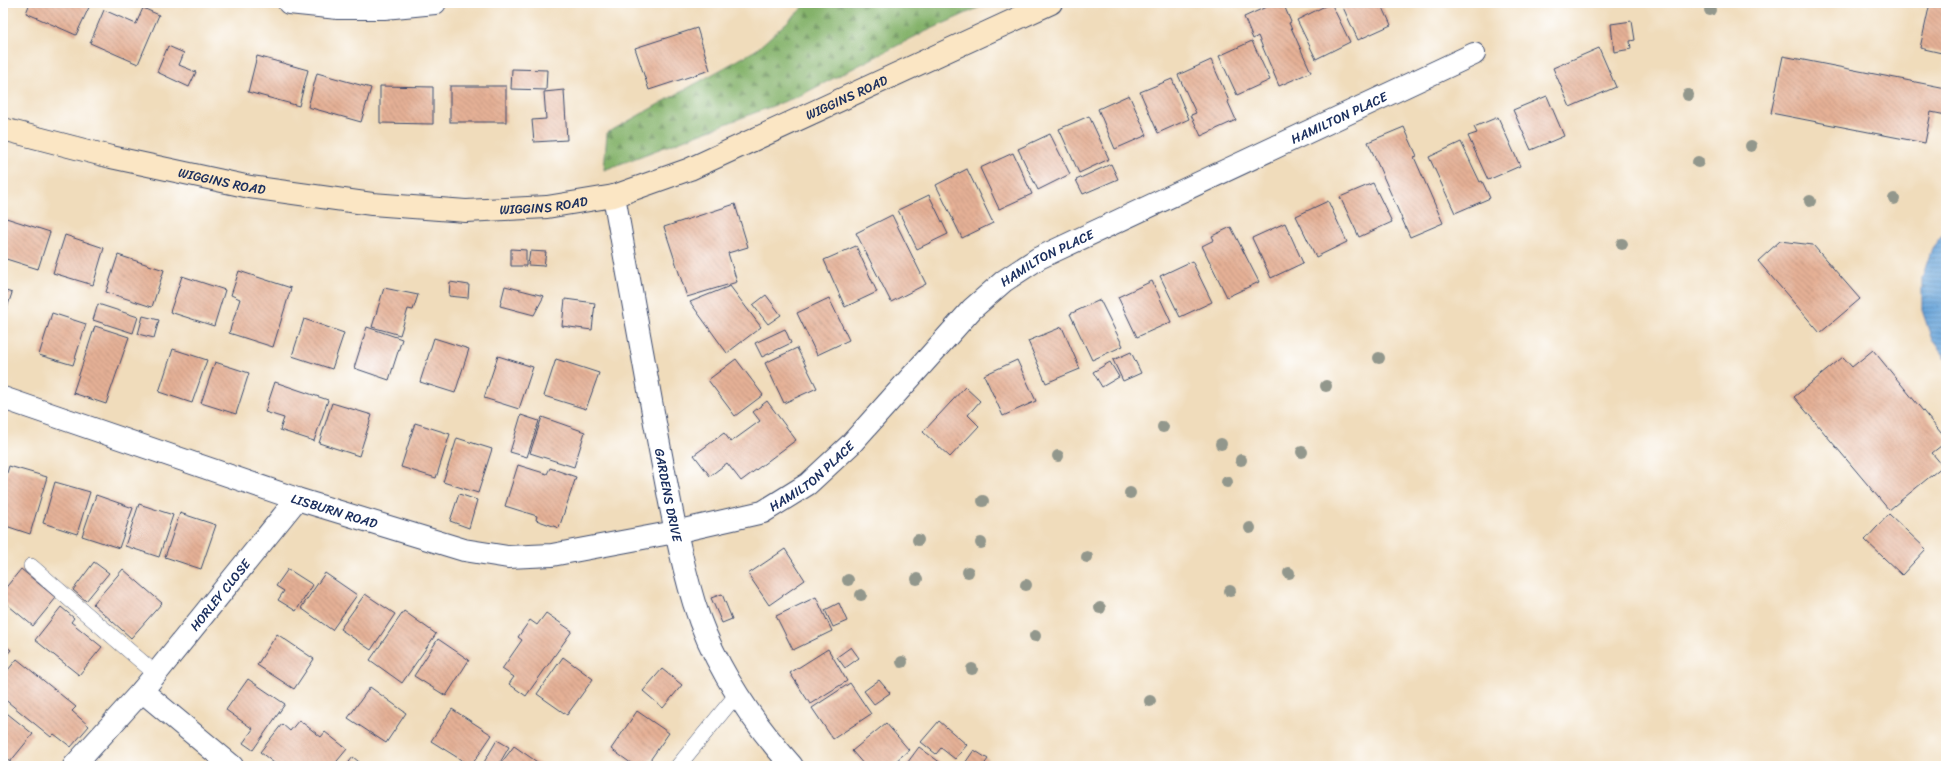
<svg xmlns="http://www.w3.org/2000/svg" width="1949" height="769" font-family="Sriracha,sans-serif">
	<defs>
		<pattern id="forest-firs" width="22" height="20" patternUnits="userSpaceOnUse"><rect width="22" height="20" fill="#84b26a"/><path d="M5 1l3.5 6h-7zM16 11l3.5 6h-7z" fill="#6b915a"/></pattern>
		<pattern id="water-rules" width="6" height="5" patternUnits="userSpaceOnUse"><rect width="6" height="5" fill="#67a4d9"/><path d="M0 2.5h6" fill="none" stroke="#5486b3"/></pattern>
		<pattern id="building-back-hatch" width="6" height="6" patternUnits="userSpaceOnUse"><rect width="6" height="6" fill="#e5b095"/><path d="M-1 5l2 2M0 0l6 6M5-1l2 2" fill="none" stroke="#b9907d"/></pattern>
	</defs>
	<rect width="100%" height="100%" fill="#fff"/>
	<filter id="ink" filterUnits="userSpaceOnUse"><feTurbulence type="fractalNoise" baseFrequency=".025" numOctaves="2"/><feDisplacementMap in="SourceGraphic" scale="8" xChannelSelector="R" yChannelSelector="G"/><feConvolveMatrix kernelMatrix="1 2 1 2 8 2 1 2 1" color-interpolation-filters="sRGB"/></filter>
	<filter id="wash" filterUnits="userSpaceOnUse"><feTurbulence type="fractalNoise" baseFrequency=".012" numOctaves="4" result="noise"/><feDisplacementMap in="SourceGraphic" scale="16" xChannelSelector="R" yChannelSelector="G"/><feGaussianBlur stdDeviation="0.9" result="paint"/><feColorMatrix in="noise" values="0 0 0 0 0 0 0 0 0 0 0 0 0 0 0 0 0 1.4 0 .05"/><feComposite in="paint" operator="in"/></filter>
	<g filter="url(#wash)">
		<rect width="100%" height="100%" fill="#f0dcbb"/>
		<!-- forest -->
		<path fill="url(#forest-firs)" stroke="#507064" d="M808,3H989L918,35L799,96L604,170L607,133L756,50Z"/>
		<!-- water -->
		<path fill="url(#water-rules)" stroke="#416a9c" d="M1946,230V358L1932,340L1922,310V278L1932,248Z"/>
		<g id="blocks">
			<!-- building -->
			<g fill="url(#building-back-hatch)">
				<path d="M30,3H91L76,35L26,13Z"/>
				<path d="M1275,3H1283L1291,22L1289,23L1311,72L1279,86L1258,36L1253,39L1244,17Z"/>
				<path d="M1331,3L1350,42L1316,59L1297,20Z"/>
				<path d="M1341,3H1381L1391,25L1358,40Z"/>
				<path d="M1930,3H1946V54L1920,48Z"/>
				<path d="M143,8L159,15L138,64L90,43L104,10L136,24Z"/>
				<path d="M1632,21L1635,40L1630,41L1631,49L1614,52L1611,24Z"/>
				<path d="M697,28L710,70L649,90L635,48Z"/>
				<path d="M1252,41L1270,80L1237,95L1219,56Z"/>
				<path d="M168,46L184,53L179,65L196,72L189,87L157,72Z"/>
				<path d="M1599,48L1616,87L1570,107L1553,68Z"/>
				<path d="M257,56L308,70L299,106L248,92Z"/>
				<path d="M1783,56L1946,88V115L1931,112L1925,143L1771,113Z"/>
				<path d="M1211,60L1229,101L1228,102L1236,120L1201,136L1191,115L1196,113L1178,75Z"/>
				<path d="M512,69L547,70L546,90L511,89Z"/>
				<path d="M317,73L371,88L361,122L308,107Z"/>
				<path d="M1172,79L1189,119L1158,133L1140,92Z"/>
				<path d="M380,86L433,87V124L380,123Z"/>
				<rect x="450" y="86" width="56" height="36"/>
				<path d="M564,90L567,140L534,142L532,120L546,119L544,92Z"/>
				<path d="M1129,95L1147,135L1115,149L1098,109Z"/>
				<path d="M1547,96L1564,136L1531,150L1513,110Z"/>
				<path d="M1089,116L1109,159L1079,173L1059,129Z"/>
				<path d="M1498,117L1520,166L1488,180L1468,136L1477,133L1474,127Z"/>
				<path d="M1404,127L1417,156L1414,157L1443,223L1410,237L1368,142Z"/>
				<path d="M1050,134L1070,174L1038,190L1018,149Z"/>
				<path d="M1461,142L1480,182L1482,181L1490,198L1455,213L1429,157Z"/>
				<path d="M1013,153L1032,194L999,209L980,168Z"/>
				<path d="M1111,164L1118,179L1083,194L1076,180Z"/>
				<path d="M967,169L993,223L962,238L936,185Z"/>
				<path d="M1373,183L1392,222L1359,237L1340,197Z"/>
				<path d="M929,195L948,234L917,249L898,210Z"/>
				<path d="M1328,201L1347,242L1316,257L1296,216Z"/>
				<path d="M735,204L748,247L728,253L737,282L687,297L664,227Z"/>
				<path d="M892,215L926,284L891,302L856,233Z"/>
				<path d="M3,217L50,232L38,269L3,258Z"/>
				<path d="M1285,223L1303,263L1271,278L1252,238Z"/>
				<path d="M1231,227L1259,282L1227,297L1202,246L1214,240L1212,236Z"/>
				<path d="M65,235L104,248L93,285L53,273Z"/>
				<path d="M1780,241L1813,245L1860,299L1820,333L1758,261Z"/>
				<path d="M856,246L877,292L845,307L824,260Z"/>
				<path d="M511,249L526,250V266H511Z"/>
				<path d="M530,251L546,252L544,266L528,265Z"/>
				<path d="M118,255L164,270L152,307L106,292Z"/>
				<path d="M1192,261L1212,302L1180,317L1160,276Z"/>
				<path d="M239,271L291,288L273,347L229,333L240,299L231,295Z"/>
				<path d="M182,276L225,290L214,326L170,312Z"/>
				<path d="M1152,281L1171,322L1137,337L1118,297Z"/>
				<path d="M450,282L469,285L468,298L449,296Z"/>
				<path d="M505,286L544,296L534,315L500,306Z"/>
				<path d="M730,286L761,327L727,353L690,302Z"/>
				<path d="M384,288L418,295L413,310L408,309L400,335L372,327Z"/>
				<path d="M3,290L12,293L3,320Z"/>
				<path d="M766,295L781,315L768,324L753,305Z"/>
				<path d="M829,298L849,340L817,355L797,313Z"/>
				<path d="M565,299L595,303L592,330L562,326Z"/>
				<path d="M1100,300L1123,346L1092,360L1070,314Z"/>
				<path d="M98,304L138,317L133,333L93,320Z"/>
				<path d="M52,313L86,324L73,365L39,355Z"/>
				<path d="M143,316L159,320L154,338L138,334Z"/>
				<path d="M304,319L344,333L332,369L292,356Z"/>
				<path d="M95,326L129,337L106,404L73,393Z"/>
				<path d="M367,327L402,339L389,380L354,368Z"/>
				<path d="M1062,327L1080,369L1046,383L1028,341Z"/>
				<path d="M785,329L791,343L762,357L755,343Z"/>
				<path d="M434,338L469,349L455,393L420,382Z"/>
				<path d="M797,348L817,388L784,403L765,363Z"/>
				<path d="M173,349L207,360L192,403L159,392Z"/>
				<path d="M1873,350L1946,439V442L1932,453L1943,466L1889,510L1794,397L1843,357L1852,367Z"/>
				<path d="M1131,352L1141,373L1123,381L1113,360Z"/>
				<path d="M498,356L533,367L519,409L484,398Z"/>
				<path d="M556,359L599,373L586,409L544,396Z"/>
				<path d="M736,359L763,395L735,416L708,380Z"/>
				<path d="M1017,360L1036,401L1003,416L984,375Z"/>
				<path d="M215,362L249,373L236,414L201,403Z"/>
				<path d="M1110,362L1119,377L1102,387L1093,372Z"/>
				<path d="M275,382L328,400L314,441L280,430L284,418L265,412Z"/>
				<path d="M965,387L980,401L968,415L979,426L950,457L923,432Z"/>
				<path d="M767,401L796,440L741,481L727,463L710,476L694,455L724,433L731,442L760,421L753,412Z"/>
				<path d="M332,403L372,415L359,456L319,443Z"/>
				<path d="M521,415L539,421L527,457L510,452Z"/>
				<path d="M542,417L585,432L574,467L530,453Z"/>
				<path d="M415,423L450,434L436,478L401,467Z"/>
				<path d="M457,438L492,449L478,493L443,482Z"/>
				<path d="M518,465L547,474L550,468L576,477L559,528L536,520L537,516L505,506Z"/>
				<path d="M9,466L47,477L30,534L3,525V487Z"/>
				<path d="M55,482L90,492L77,534L43,523Z"/>
				<path d="M459,494L477,500L469,528L450,521Z"/>
				<path d="M96,495L133,508L119,548L82,536Z"/>
				<path d="M139,504L173,515L159,557L125,546Z"/>
				<path d="M180,513L216,525L201,569L165,557Z"/>
				<path d="M1889,514L1926,549L1902,575L1865,540Z"/>
				<path d="M785,549L805,580L769,605L748,574Z"/>
				<path d="M94,562L109,573L86,601L73,590Z"/>
				<path d="M21,569L56,598L33,626L3,601V591Z"/>
				<path d="M123,569L162,603L131,638L93,604Z"/>
				<path d="M288,569L313,585L296,611L278,600L284,591L276,586Z"/>
				<path d="M325,573L357,595L332,630L301,608Z"/>
				<path d="M365,594L395,614L371,650L340,629Z"/>
				<path d="M722,594L732,619L722,623L711,598Z"/>
				<path d="M816,597L832,631L793,650L776,616Z"/>
				<path d="M839,603L847,621L833,627L825,610Z"/>
				<path d="M61,607L74,618L71,622L102,647L79,675L35,640Z"/>
				<path d="M404,611L436,634L402,683L370,660Z"/>
				<path d="M546,613L572,631L526,696L509,684L514,677L502,669L522,640L518,637L530,620L537,625Z"/>
				<path d="M277,634L314,659L294,689L257,665Z"/>
				<path d="M438,639L469,660L446,696L414,676Z"/>
				<path d="M3,644L11,650L3,659Z"/>
				<path d="M851,647L859,658L845,668L837,657Z"/>
				<path d="M828,649L847,681L810,704L790,673Z"/>
				<path d="M563,657L593,679L567,715L537,694Z"/>
				<path d="M17,659L76,707L72,711L89,726L71,747L54,734L51,737L3,698V676Z"/>
				<path d="M662,669L682,685L663,708L643,691Z"/>
				<path d="M248,679L285,704L253,750L243,743L253,729L226,710Z"/>
				<path d="M879,680L890,693L874,704L864,691Z"/>
				<path d="M850,683L871,714L833,739L812,708Z"/>
				<path d="M370,687L406,713L386,743L348,718Z"/>
				<path d="M452,709L492,735L471,766L431,741Z"/>
				<path d="M3,710L33,734L10,762L3,756Z"/>
				<path d="M637,711L669,733L646,766H635L611,749Z"/>
				<path d="M299,720L321,737L325,732L347,749L333,766H278L260,752L282,724L290,731Z"/>
				<path d="M939,721L967,745L955,759L941,748L936,754L921,742Z"/>
				<path d="M886,723L909,750L890,766H865L852,751Z"/>
				<path d="M497,740L509,747L498,766H486L483,764Z"/>
				<path d="M514,746L543,766H499Z"/>
				<path d="M919,747L945,766H905Z"/>
				<path d="M974,750L988,759L983,766H963Z"/>
				<path d="M353,757L364,766H346Z"/>
			</g>
		</g>
	</g>
	<g filter="url(#ink)">
		<use href="#blocks" fill-opacity="0" stroke="#3b496c" stroke-width="1"/>
		<g fill="none" stroke-linecap="round" stroke-linejoin="round">
			<!-- lane casing -->
			<g stroke="#3b496c" stroke-width="16">
				<g id="lane">
					<path d="M31,566L156,674"/>
					<path d="M678,766L737,694"/>
				</g>
			</g>
			<!-- street casing -->
			<g stroke="#3b496c" stroke-width="24">
				<g id="street">
					<path d="M289,3L338,8H384L435,3"/>
					<path id="s1" d="M614,196C627,270 641,344 654,418C666,480 676,543 694,603C713,664 750,719 792,766"/>
					<path id="s2" d="M3,398L297,499L464,550L508,557L552,555L675,532L763,512L808,484L851,444L972,309L1004,281L1039,258L1474,54"/>
					<path d="M142,691L232,766"/>
					<path id="s3" d="M74,766L142,691L297,499"/>
				</g>
			</g>
			<!-- secondary casing -->
			<g stroke="#3b496c" stroke-width="24">
				<g id="secondary">
					<path id="s4" d="M3,129L111,157L250,187L372,204L466,211L547,207L614,196L690,169L1051,3"/>
				</g>
			</g>
			<!-- lane -->
			<use href="#lane" stroke="#fff" stroke-width="15"/>
			<!-- street -->
			<use href="#street" stroke="#fff" stroke-width="22"/>
			<!-- secondary -->
			<use href="#secondary" stroke="#fbe6c4" stroke-width="22"/>
		</g>
		<!-- trees -->
		<g fill="#92978c">
			<circle cx="1710" cy="10" r="6"/>
			<circle cx="1688" cy="95" r="6"/>
			<circle cx="1751" cy="146" r="6"/>
			<circle cx="1698" cy="162" r="6"/>
			<circle cx="1894" cy="199" r="6"/>
			<circle cx="1810" cy="201" r="6"/>
			<circle cx="1622" cy="244" r="6"/>
			<circle cx="1379" cy="358" r="6"/>
			<circle cx="1326" cy="386" r="6"/>
			<circle cx="1163" cy="427" r="6"/>
			<circle cx="1221" cy="444" r="6"/>
			<circle cx="1302" cy="452" r="6"/>
			<circle cx="1058" cy="456" r="6"/>
			<circle cx="1241" cy="460" r="6"/>
			<circle cx="1227" cy="482" r="6"/>
			<circle cx="1130" cy="493" r="6"/>
			<circle cx="983" cy="501" r="6"/>
			<circle cx="1250" cy="528" r="6"/>
			<circle cx="918" cy="540" r="6"/>
			<circle cx="981" cy="543" r="6"/>
			<circle cx="1087" cy="557" r="6"/>
			<circle cx="968" cy="572" r="6"/>
			<circle cx="1289" cy="573" r="6"/>
			<circle cx="917" cy="579" r="6"/>
			<circle cx="848" cy="580" r="6"/>
			<circle cx="1026" cy="585" r="6"/>
			<circle cx="1230" cy="591" r="6"/>
			<circle cx="861" cy="595" r="6"/>
			<circle cx="1100" cy="608" r="6"/>
			<circle cx="1035" cy="636" r="6"/>
			<circle cx="902" cy="662" r="6"/>
			<circle cx="972" cy="669" r="6"/>
			<circle cx="1150" cy="701" r="6"/>
		</g>
	</g>
	<g text-anchor="middle" dominant-baseline="central" stroke-width="3" stroke-linejoin="round" paint-order="stroke">
		<!-- street labels -->
		<g font-size="13" fill="#1b2f5e" stroke="#fff">
			<text stroke="none"><textPath href="#s4" startOffset="873">WIGGINS ROAD</textPath></text>
			<text stroke="none"><textPath href="#s2" startOffset="1498">HAMILTON PLACE</textPath></text>
			<text stroke="none"><textPath href="#s4" startOffset="225">WIGGINS ROAD</textPath></text>
			<text stroke="none"><textPath href="#s4" startOffset="549">WIGGINS ROAD</textPath></text>
			<text stroke="none"><textPath href="#s2" startOffset="1174">HAMILTON PLACE</textPath></text>
			<text stroke="none"><textPath href="#s2" startOffset="850">HAMILTON PLACE</textPath></text>
			<text stroke="none"><textPath href="#s1" startOffset="304">GARDENS DRIVE</textPath></text>
			<text stroke="none"><textPath href="#s2" startOffset="350">LISBURN ROAD</textPath></text>
			<text stroke="none"><textPath href="#s3" startOffset="225">HORLEY CLOSE</textPath></text>
		</g>
	</g>
	<!-- margin -->
	<rect width="1949" height="769" fill="none" stroke="#fff" stroke-width="16"/>
</svg>
